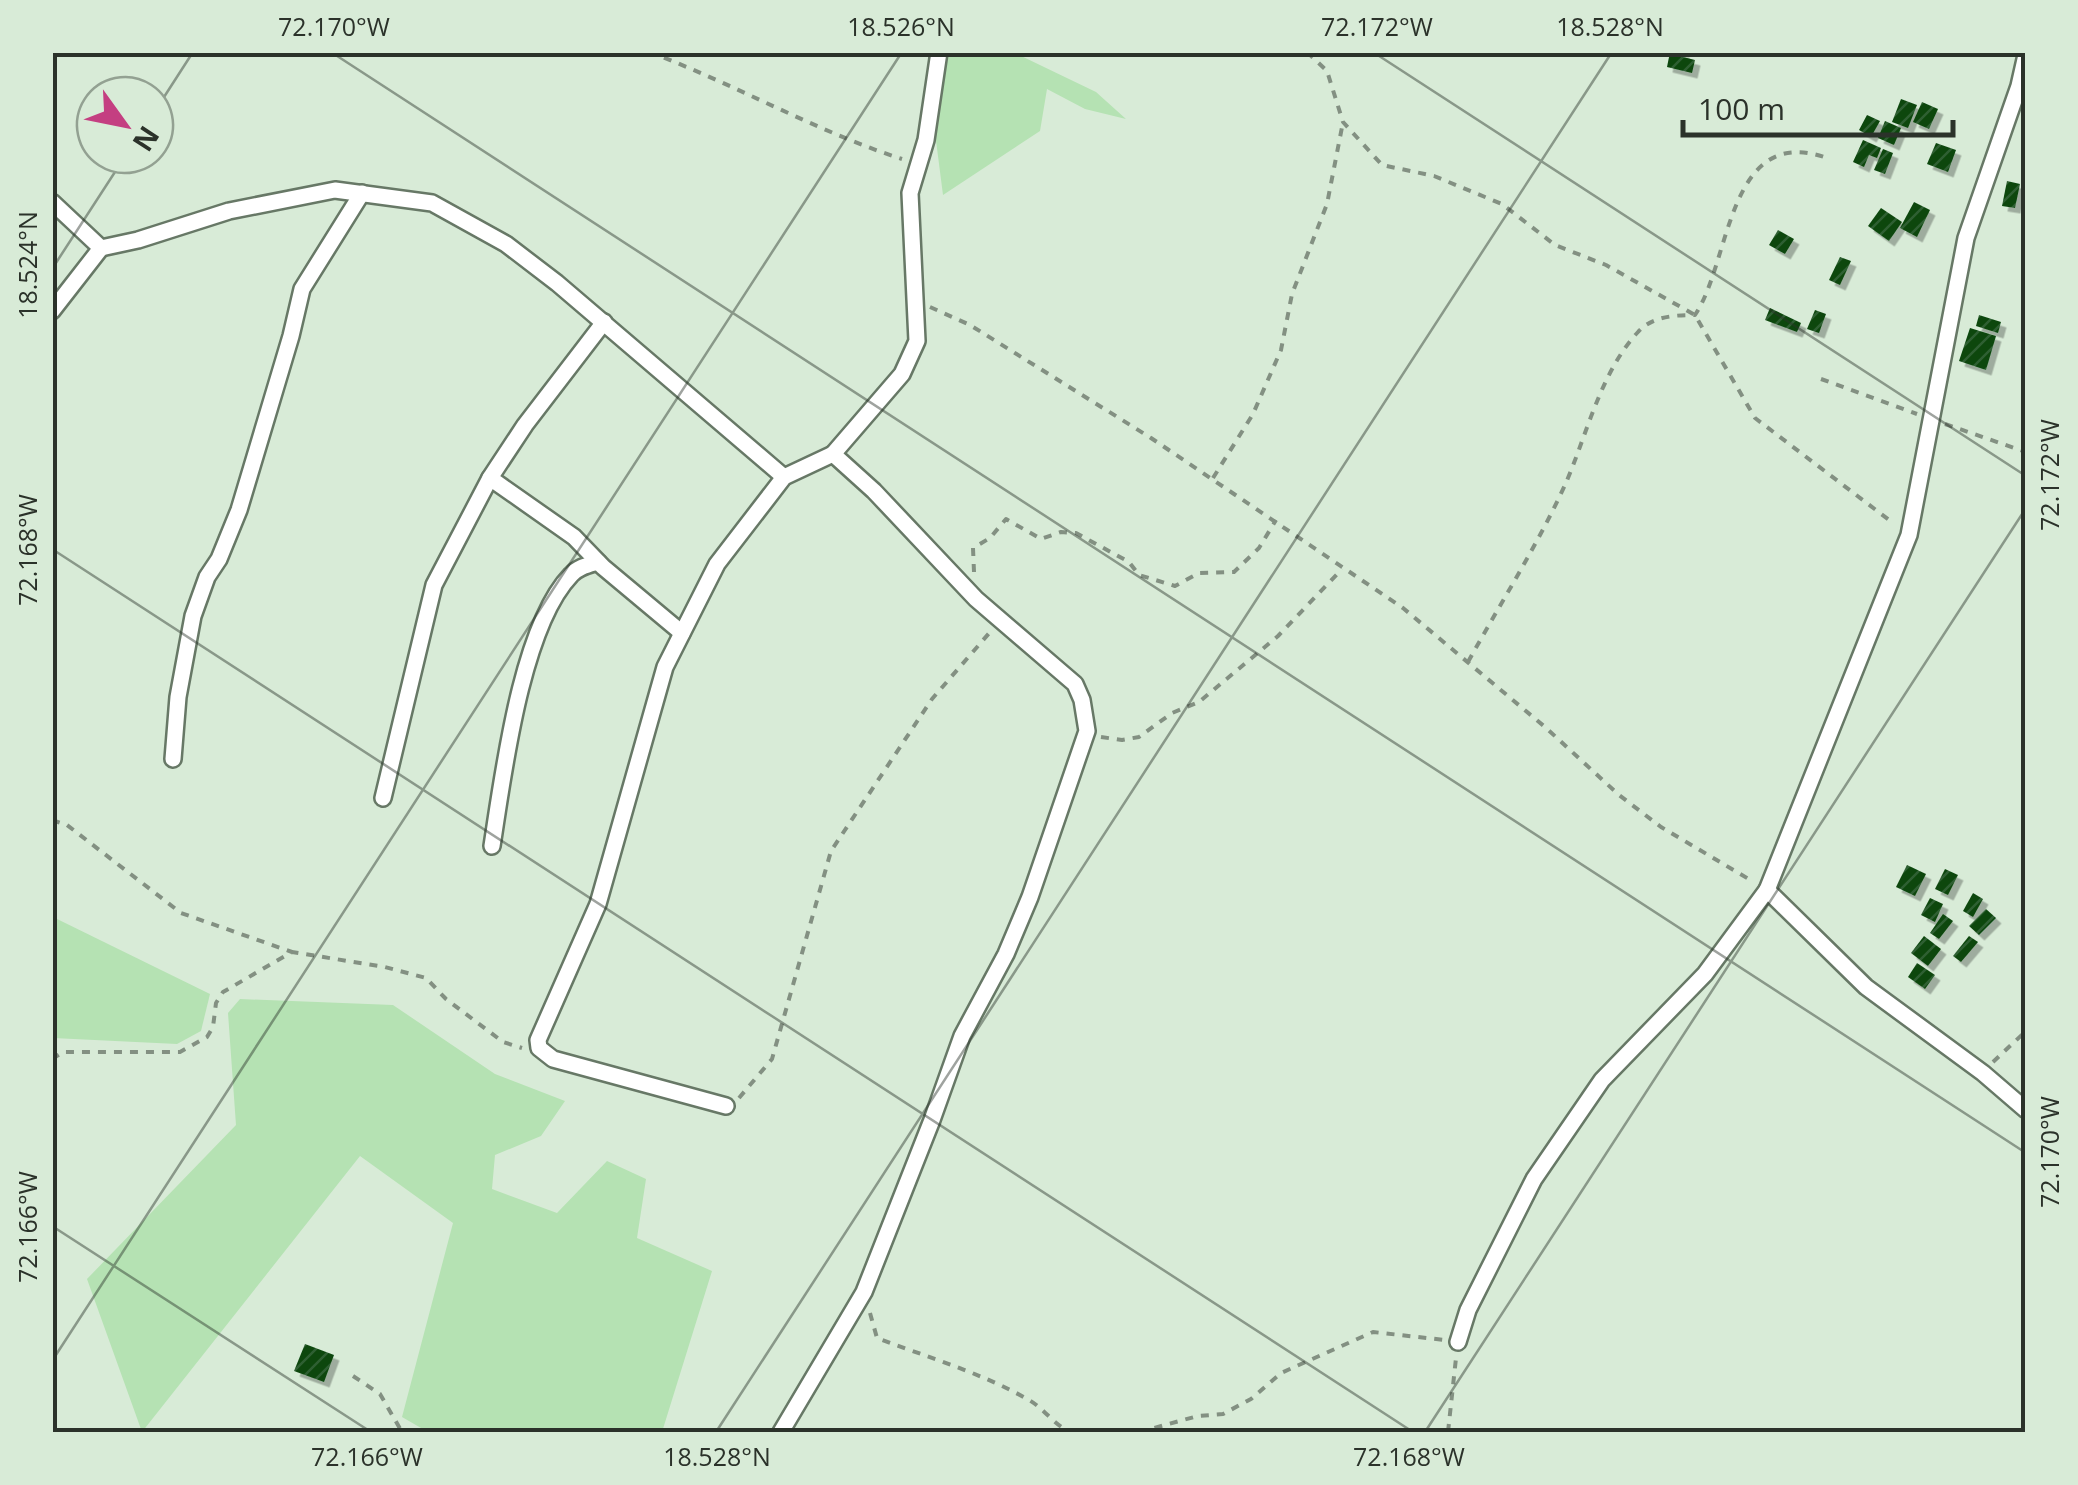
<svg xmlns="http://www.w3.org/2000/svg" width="2078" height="1485" font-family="'Open Sans',sans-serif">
	<defs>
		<pattern id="building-hatch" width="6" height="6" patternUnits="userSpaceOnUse" patternTransform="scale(2.5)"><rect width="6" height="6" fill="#0b460f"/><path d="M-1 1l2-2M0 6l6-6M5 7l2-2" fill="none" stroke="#2f5f32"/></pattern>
		<filter id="shadow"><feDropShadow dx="5.5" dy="5.5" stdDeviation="0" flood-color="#0004"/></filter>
	</defs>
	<rect width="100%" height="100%" fill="#d8ebd7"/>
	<!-- grass -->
	<g fill="#b5e2b3">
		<path d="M949,52L1015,53L1096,92L1126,119L1085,109L1047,89L1040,131L943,195L934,125Z"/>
		<path d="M53,917L210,994L201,1031L177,1044L53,1038Z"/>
		<path d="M240,999L393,1005L495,1074L565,1101L541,1136L495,1155L492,1189L557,1213L607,1161L646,1179L637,1238L712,1271L662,1432H428L402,1417L453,1223L360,1156L142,1432L87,1279L236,1125L228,1013Z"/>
	</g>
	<!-- building -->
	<g fill="url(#building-hatch)" filter="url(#shadow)">
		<path d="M1670,52H1684L1683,57L1695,60L1692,73L1667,67Z"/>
		<path d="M1901,99L1917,105L1908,128L1892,122Z"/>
		<path d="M1922,102L1938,109L1929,129L1913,122Z"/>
		<path d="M1867,115L1880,121L1871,137L1859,130Z"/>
		<path d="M1885,121L1901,128L1894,145L1878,138Z"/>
		<path d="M1863,140L1881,148L1877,158L1869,155L1864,167L1853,162Z"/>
		<path d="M1936,143L1956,150L1948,172L1927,164Z"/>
		<path d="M1883,149L1893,153L1885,174L1874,170Z"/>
		<path d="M2007,181L2020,184L2015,208L2002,206Z"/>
		<path d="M1914,202L1930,210L1917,237L1900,228Z"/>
		<path d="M1881,208L1902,222L1889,241L1868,226Z"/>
		<path d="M1778,230L1794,239L1785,254L1769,245Z"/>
		<path d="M1840,257L1851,261L1840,285L1829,280Z"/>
		<path d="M1770,308L1801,323L1797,332L1765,320Z"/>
		<path d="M1815,310L1826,314L1819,333L1807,329Z"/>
		<path d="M1979,315L2001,322L1998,333L1976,326Z"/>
		<path d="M1970,328L1996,336L1986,370L1959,361Z"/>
		<path d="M1907,865L1926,874L1915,896L1896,887Z"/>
		<path d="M1945,869L1958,875L1948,895L1935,889Z"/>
		<path d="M1973,893L1983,899L1973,917L1963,911Z"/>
		<path d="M1930,898L1943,904L1935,922L1921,915Z"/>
		<path d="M1986,909L1996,918L1979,935L1969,926Z"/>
		<path d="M1943,914L1953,921L1939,939L1930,933Z"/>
		<path d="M1924,936L1941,949L1928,966L1911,953Z"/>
		<path d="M1969,936L1978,942L1961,962L1953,956Z"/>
		<path d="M1917,963L1935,975L1925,989L1908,977Z"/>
		<path d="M305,1344L334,1355L324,1382L294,1371Z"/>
	</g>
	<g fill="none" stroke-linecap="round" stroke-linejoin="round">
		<!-- street casing -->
		<g stroke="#677866" stroke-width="20">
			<g id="street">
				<path d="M2026,55L2019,86L1966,238L1909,535L1767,890L1866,987L1983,1073L2026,1110"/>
				<path d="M52,202L101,248L52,311"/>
				<path d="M101,248L138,240L229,211L335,190L432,203L506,244L557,283L784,477"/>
				<path d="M604,322L525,425L490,478L574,537L603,567L682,633"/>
				<path d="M173,759L178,697L193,616L207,577L219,559L239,510L291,336L302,289L362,193"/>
				<path d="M383,798L434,585L490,478"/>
				<path d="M492,846C503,776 521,627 571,575C578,567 588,565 598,562"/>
				<path d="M726,1106L553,1059L539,1048L538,1040L598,904L665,667L717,564L784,477L833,454"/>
				<path d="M1458,1342L1468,1310L1534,1179L1602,1080L1705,974L1767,890"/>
				<path d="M781,1432L864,1292L932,1120L962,1036L1006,954L1030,897L1087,731L1082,700L1075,684L976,599L874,491L833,454L902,374L917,341L910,193L926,140L939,52"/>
			</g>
		</g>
		<!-- path -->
		<g stroke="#839082" stroke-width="4" stroke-dasharray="8 8" stroke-linecap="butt">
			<path d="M649,52C735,84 815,131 902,159"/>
			<path d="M1307,52L1327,71L1343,122L1382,165L1434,176L1502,204L1555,245L1606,265L1695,315L1755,418L1893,523"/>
			<path d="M930,307L970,325L1151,438L1403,608L1545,727L1619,795L1661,827L1752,881"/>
			<path d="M1821,379L1917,414"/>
			<path d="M1945,424L2026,452"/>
			<path d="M1213,478L1253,414L1281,350L1292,294L1327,204L1343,122"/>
			<path d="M974,572L973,548L990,538L1006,519L1041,539L1061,532L1076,533L1129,562L1139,575L1175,586L1199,573L1234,572L1259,548L1276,520"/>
			<path d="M1468,662C1500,604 1537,546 1565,485C1587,435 1600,373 1638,332C1652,316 1676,315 1695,315C1731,262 1727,125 1824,157"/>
			<path d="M1101,737L1122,740L1139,737L1172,713L1199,702L1278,636L1342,569"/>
			<path d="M52,820L67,825L181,913L292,952"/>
			<path d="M52,1059L63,1052H180L207,1037L213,1027L216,1003L223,992L292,952L385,967L426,978L446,999L503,1042L522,1048"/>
			<path d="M1993,1062L2026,1031"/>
			<path d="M739,1098L772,1059L831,851L932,699L991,631"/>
			<path d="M870,1313L877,1338C927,1357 982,1373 1029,1400C1045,1409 1055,1427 1072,1432"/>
			<path d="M353,1376L380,1394L402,1432"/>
			<path d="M1139,1432L1198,1416L1223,1414L1251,1399L1281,1373L1373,1332L1445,1340"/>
			<path d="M1448,1432L1456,1358"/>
		</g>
		<!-- street -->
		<use href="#street" stroke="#fff" stroke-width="15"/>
	</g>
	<!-- ticks -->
	<path fill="none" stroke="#2b322a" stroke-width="2.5" stroke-opacity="0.45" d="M331,52L2026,1153M1373,52L2026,476M155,111L193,52M52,269L126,155M52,549L1413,1432M52,1226L371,1432M52,1361L902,52M716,1432L1612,52M1425,1432L2026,508"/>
	<!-- border -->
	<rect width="2078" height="1485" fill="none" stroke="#d8ebd7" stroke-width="110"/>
	<!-- north arrow -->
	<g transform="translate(125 125) rotate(123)"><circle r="48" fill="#d8ebd7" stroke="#93a192" stroke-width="2.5"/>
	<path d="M0-8L18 38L0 25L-18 38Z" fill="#c43f81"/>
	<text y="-15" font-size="28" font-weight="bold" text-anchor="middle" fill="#2b322a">N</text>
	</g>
	<!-- scale -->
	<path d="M1683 120v15h270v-15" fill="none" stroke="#2b322a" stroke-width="5"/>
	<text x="1698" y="120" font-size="30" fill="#2b322a" stroke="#d8ebd7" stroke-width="8" paint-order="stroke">100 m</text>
	<rect x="55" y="55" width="1968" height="1375" fill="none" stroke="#2b322a" stroke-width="4"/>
	<g font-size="25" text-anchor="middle" fill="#2b322a">
		<text x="334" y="36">72.170°W</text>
		<text x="901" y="36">18.526°N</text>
		<text x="1377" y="36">72.172°W</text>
		<text x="1610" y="36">18.528°N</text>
		<text transform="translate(28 265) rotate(-90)" y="9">18.524°N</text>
		<text transform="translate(2050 475) rotate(-90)" y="9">72.172°W</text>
		<text transform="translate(28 550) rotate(-90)" y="9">72.168°W</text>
		<text transform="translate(2050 1152) rotate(-90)" y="9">72.170°W</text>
		<text transform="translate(28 1227) rotate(-90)" y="9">72.166°W</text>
		<text x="367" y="1466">72.166°W</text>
		<text x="717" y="1466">18.528°N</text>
		<text x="1409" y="1466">72.168°W</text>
	</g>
</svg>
